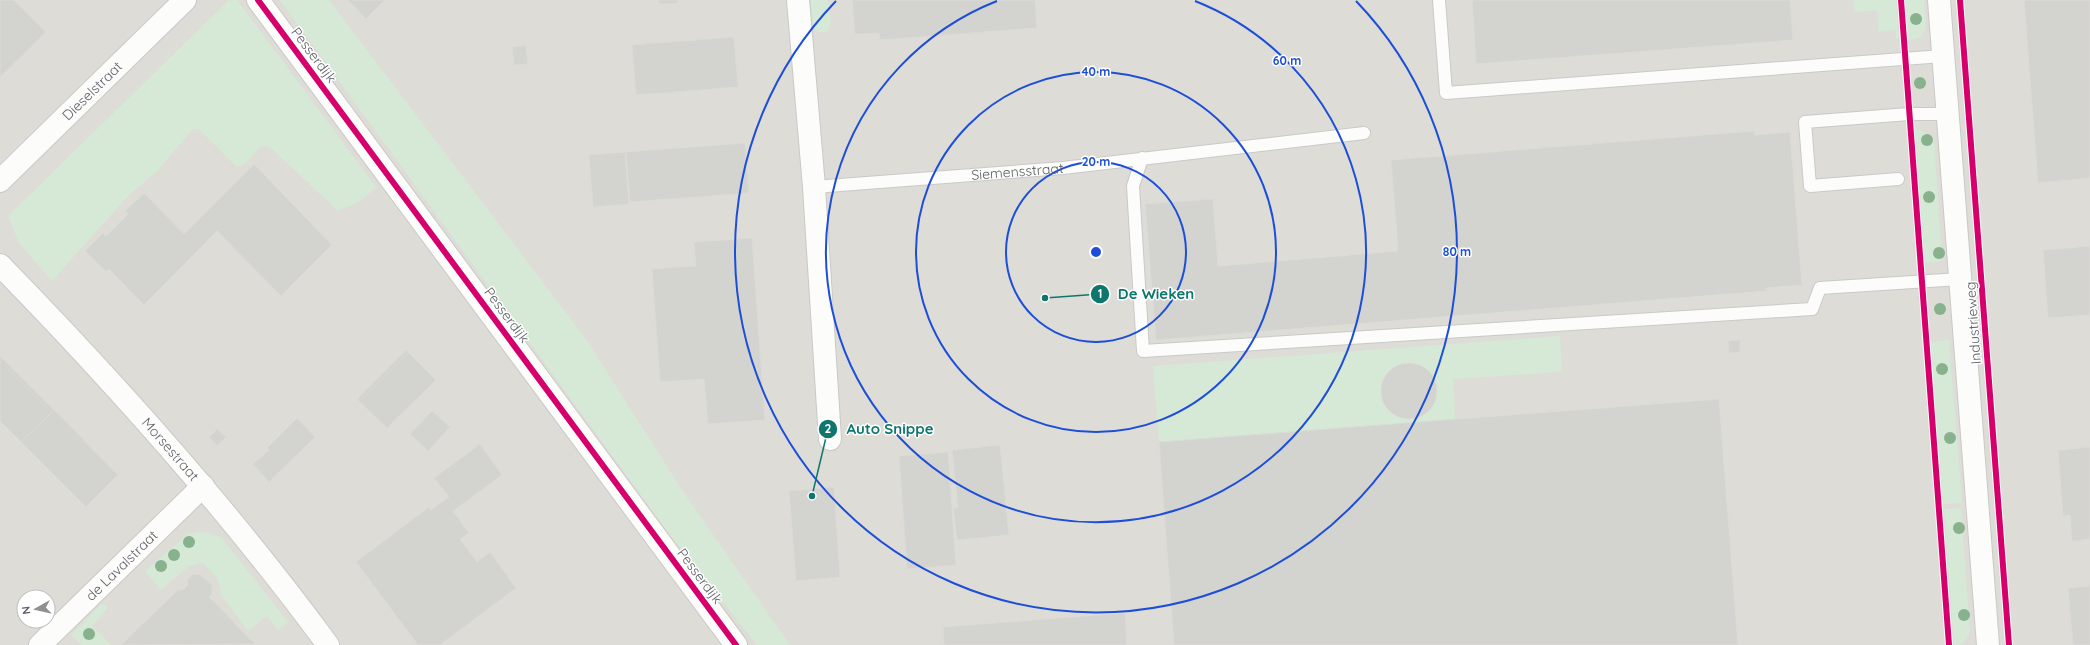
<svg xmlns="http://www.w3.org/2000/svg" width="2090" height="645" font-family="Quicksand,sans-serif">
	<rect width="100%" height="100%" fill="#edece7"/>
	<!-- industrial -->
	<path fill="#dddcd7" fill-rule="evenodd" d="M0,0H2090V645H0ZM24,597H48V621H24Z"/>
	<!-- green -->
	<g fill="#d5e9d6">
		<path d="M229,0H237L376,187C364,199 354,207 337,210L270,147L261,146L245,164L237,167L199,129H193L158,170L126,198L52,281L19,243L8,216Z"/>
		<path d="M280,0H329L586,339L682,490L790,645H757L673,539Z"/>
		<path d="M811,0H828L831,22L828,31L819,33L813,28Z"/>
		<path d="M1853,0H1896L1899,39H1896L1895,30L1879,32L1877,10L1855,12Z"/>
		<path d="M1905,0H1924L1926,29L1919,38L1908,40Z"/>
		<path d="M1915,127L1934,138L1942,259L1939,262L1925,263Z"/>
		<path d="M1560,336L1562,372L1453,379L1455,419L1159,442L1153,366Z"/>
		<path d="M1949,340L1962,503L1943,504L1930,342Z"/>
		<path d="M1961,508L1970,632L1963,644L1954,645L1944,509Z"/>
		<path d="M197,532L210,533L222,538L288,622L278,630L267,616L248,631L221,595L218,579L203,563L189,566L161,590L145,571L188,534Z"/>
		<path d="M104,604L108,608L92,626L111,645H81L71,635L100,605Z"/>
	</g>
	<!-- building -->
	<g fill="#d3d3d0" stroke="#dcdbd6">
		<path d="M0,0H14L46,32L0,77Z"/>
		<path d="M348,0H385L366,19Z"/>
		<path d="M658,0H678V3L659,4Z"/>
		<path d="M852,0H1035L1037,28L880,40L879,33L855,34Z"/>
		<path d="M1472,0H1790L1793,40L1476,64Z"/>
		<path d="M2024,0H2090V178L2038,183Z"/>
		<path d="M734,37L738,87L636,95L632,45Z"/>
		<path d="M526,46L528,64L514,65L512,47Z"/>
		<path d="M1754,131L1755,135L1790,132L1802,285L1766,288V291L1156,340L1145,204L1213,199L1218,266L1398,251L1391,160Z"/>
		<path d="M745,143L749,193L630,202L626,152Z"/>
		<path d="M625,152L629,204L593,207L589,155Z"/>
		<path d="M254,164L332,245L281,296L217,231L144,305L109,269L106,272L85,251L103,233L106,236L128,214L125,211L144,193L184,234Z"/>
		<path d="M752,238L765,420L708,424L704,379L660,382L652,269L696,266L694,242Z"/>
		<path d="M2090,246V315L2048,318L2043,250Z"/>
		<path d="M1740,340V352L1729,353L1728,341Z"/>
		<path d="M406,350L436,380L387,428L357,399Z"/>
		<path d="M0,356L54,410L21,442L0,421Z"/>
		<circle cx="1409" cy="391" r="28"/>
		<path d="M1719,399L1738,645H1174L1159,442Z"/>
		<path d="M54,410L118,475L86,507L21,442Z"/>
		<path d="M432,411L450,427L428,451L410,434Z"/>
		<path d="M297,418L315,437L269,482L253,464L269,450L267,448Z"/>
		<path d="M217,429L226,437L217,446L209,437Z"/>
		<path d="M480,444L502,475L453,511L469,533L460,539L477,562L490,552L516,588L440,645H418L356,562L429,507L431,510L449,497L434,478Z"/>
		<path d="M1000,445L1009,535L957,540L953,508H958L952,450Z"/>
		<path d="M2090,447V539L2072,541L2070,515L2063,516L2058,450Z"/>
		<path d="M948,452L956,565L907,569L899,456Z"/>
		<path d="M834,487L840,577L796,581L789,491Z"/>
		<path d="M193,574L201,575L212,585V594L209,597L255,644L121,645L178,590H183L188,585L187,580Z"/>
		<path d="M2090,586V645H2073L2068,588Z"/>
		<path d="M1125,613L1127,645H944L943,627Z"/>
	</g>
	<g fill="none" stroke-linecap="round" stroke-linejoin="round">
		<!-- lane casing -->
		<g stroke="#cac9c9" stroke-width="14">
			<g id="lane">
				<path d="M1439,0L1446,93L1943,56"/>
				<path d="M1142,158L1133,186L1143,351L1812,309L1820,288L1960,279"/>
				<path d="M1898,179L1810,186L1805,122L1909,114H1947"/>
				<path id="s1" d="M814,187L1063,168L1364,133"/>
			</g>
		</g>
		<!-- street casing -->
		<g stroke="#cac9c9" stroke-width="24">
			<g id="street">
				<path d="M258,0L736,645"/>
				<path d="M798,0L814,187L830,439"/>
				<path id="s2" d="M0,181L185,0"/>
				<path id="s3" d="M0,265C117,385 229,510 328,645"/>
				<path id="s4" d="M40,645L203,486"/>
			</g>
		</g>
		<!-- secondary casing -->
		<g stroke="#c9c9c7" stroke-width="24">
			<path id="secondary" d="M1939,0L1988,645"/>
		</g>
		<!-- lane -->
		<use href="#lane" stroke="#fcfcfb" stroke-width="12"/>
		<!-- street -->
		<use href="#street" stroke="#fcfcfb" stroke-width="22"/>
		<!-- secondary -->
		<use href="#secondary" stroke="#fcfcfb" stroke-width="22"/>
		<!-- cycleway casing -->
		<g stroke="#fff" stroke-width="8">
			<g id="cycleway">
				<path d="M258,0L736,645"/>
				<path d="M1901,0L1949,645"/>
				<path d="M1960,0L2009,645"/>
			</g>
		</g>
		<!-- cycleway -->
		<use href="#cycleway" stroke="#d6006c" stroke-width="6"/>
	</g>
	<!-- trees -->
	<g fill="#88b28e">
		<circle cx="1916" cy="19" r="6"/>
		<circle cx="1920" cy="83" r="6"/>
		<circle cx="1927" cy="140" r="6"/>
		<circle cx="1929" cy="197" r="6"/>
		<circle cx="1939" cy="253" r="6"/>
		<circle cx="1940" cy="309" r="6"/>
		<circle cx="1942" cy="369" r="6"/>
		<circle cx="1950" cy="438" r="6"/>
		<circle cx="1959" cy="528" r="6"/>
		<circle cx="189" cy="542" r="6"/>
		<circle cx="174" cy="555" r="6"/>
		<circle cx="161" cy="566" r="6"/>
		<circle cx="1964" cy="615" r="6"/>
		<circle cx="89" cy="634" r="6"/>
	</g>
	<!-- distance rings -->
	<g fill="none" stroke="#1d4ed8" stroke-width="2">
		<circle cx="1096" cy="252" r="90"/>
		<circle cx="1096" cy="252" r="180"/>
		<path d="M1195 1A270 270 0 1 1 997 1"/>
		<path d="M1356 1A361 361 0 1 1 836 1"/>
	</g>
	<g text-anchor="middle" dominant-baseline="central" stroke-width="3" stroke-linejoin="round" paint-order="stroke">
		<!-- street labels -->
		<g font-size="14" fill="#5d5f65" stroke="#fff">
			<text transform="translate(314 55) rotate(53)">Pesserdijk</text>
			<text stroke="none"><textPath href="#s2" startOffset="129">Dieselstraat</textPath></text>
			<text stroke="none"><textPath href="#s1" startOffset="204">Siemensstraat</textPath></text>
			<text transform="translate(507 315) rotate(53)">Pesserdijk</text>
			<text transform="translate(1973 323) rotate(-94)">Industrieweg</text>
			<text stroke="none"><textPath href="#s3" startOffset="251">Morsestraat</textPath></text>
			<text stroke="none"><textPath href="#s4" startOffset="114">de Lavalstraat</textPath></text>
			<text transform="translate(700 576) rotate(53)">Pesserdijk</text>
		</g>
	</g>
	<circle cx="1096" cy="252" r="6" fill="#1d4ed8" stroke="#fff" stroke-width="2"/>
	<g font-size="12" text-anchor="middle" font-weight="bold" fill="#1d4ed8" stroke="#fff" stroke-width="3" stroke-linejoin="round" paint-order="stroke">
		<text x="1287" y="65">60 m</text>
		<text x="1096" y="76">40 m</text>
		<text x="1096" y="166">20 m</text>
		<text x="1457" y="256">80 m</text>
	</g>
	<!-- callouts -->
	<path fill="none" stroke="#0f766e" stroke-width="1.5" d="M1045 298L1100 294M812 496L828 429"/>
	<g fill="#0f766e" stroke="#fff" stroke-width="1.5">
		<circle cx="1045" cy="298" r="4"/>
		<circle cx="812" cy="496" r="4"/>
		<circle cx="1100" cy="294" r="10"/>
		<circle cx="828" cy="429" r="10"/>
	</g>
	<g font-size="12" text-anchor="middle" font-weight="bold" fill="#fff">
		<text x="1100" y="298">1</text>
		<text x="828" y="433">2</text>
	</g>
	<g font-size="15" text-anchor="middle" font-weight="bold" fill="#0f766e" stroke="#fff" stroke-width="3" stroke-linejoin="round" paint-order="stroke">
		<text x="1156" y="299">De Wieken</text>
		<text x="890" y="434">Auto Snippe</text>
	</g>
	<!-- north arrow -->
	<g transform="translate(36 609) rotate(262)"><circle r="19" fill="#ffffff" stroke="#bebfc1"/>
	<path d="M0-3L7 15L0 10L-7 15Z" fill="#8f9092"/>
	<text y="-6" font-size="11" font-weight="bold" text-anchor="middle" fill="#5d5f65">N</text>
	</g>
</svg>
